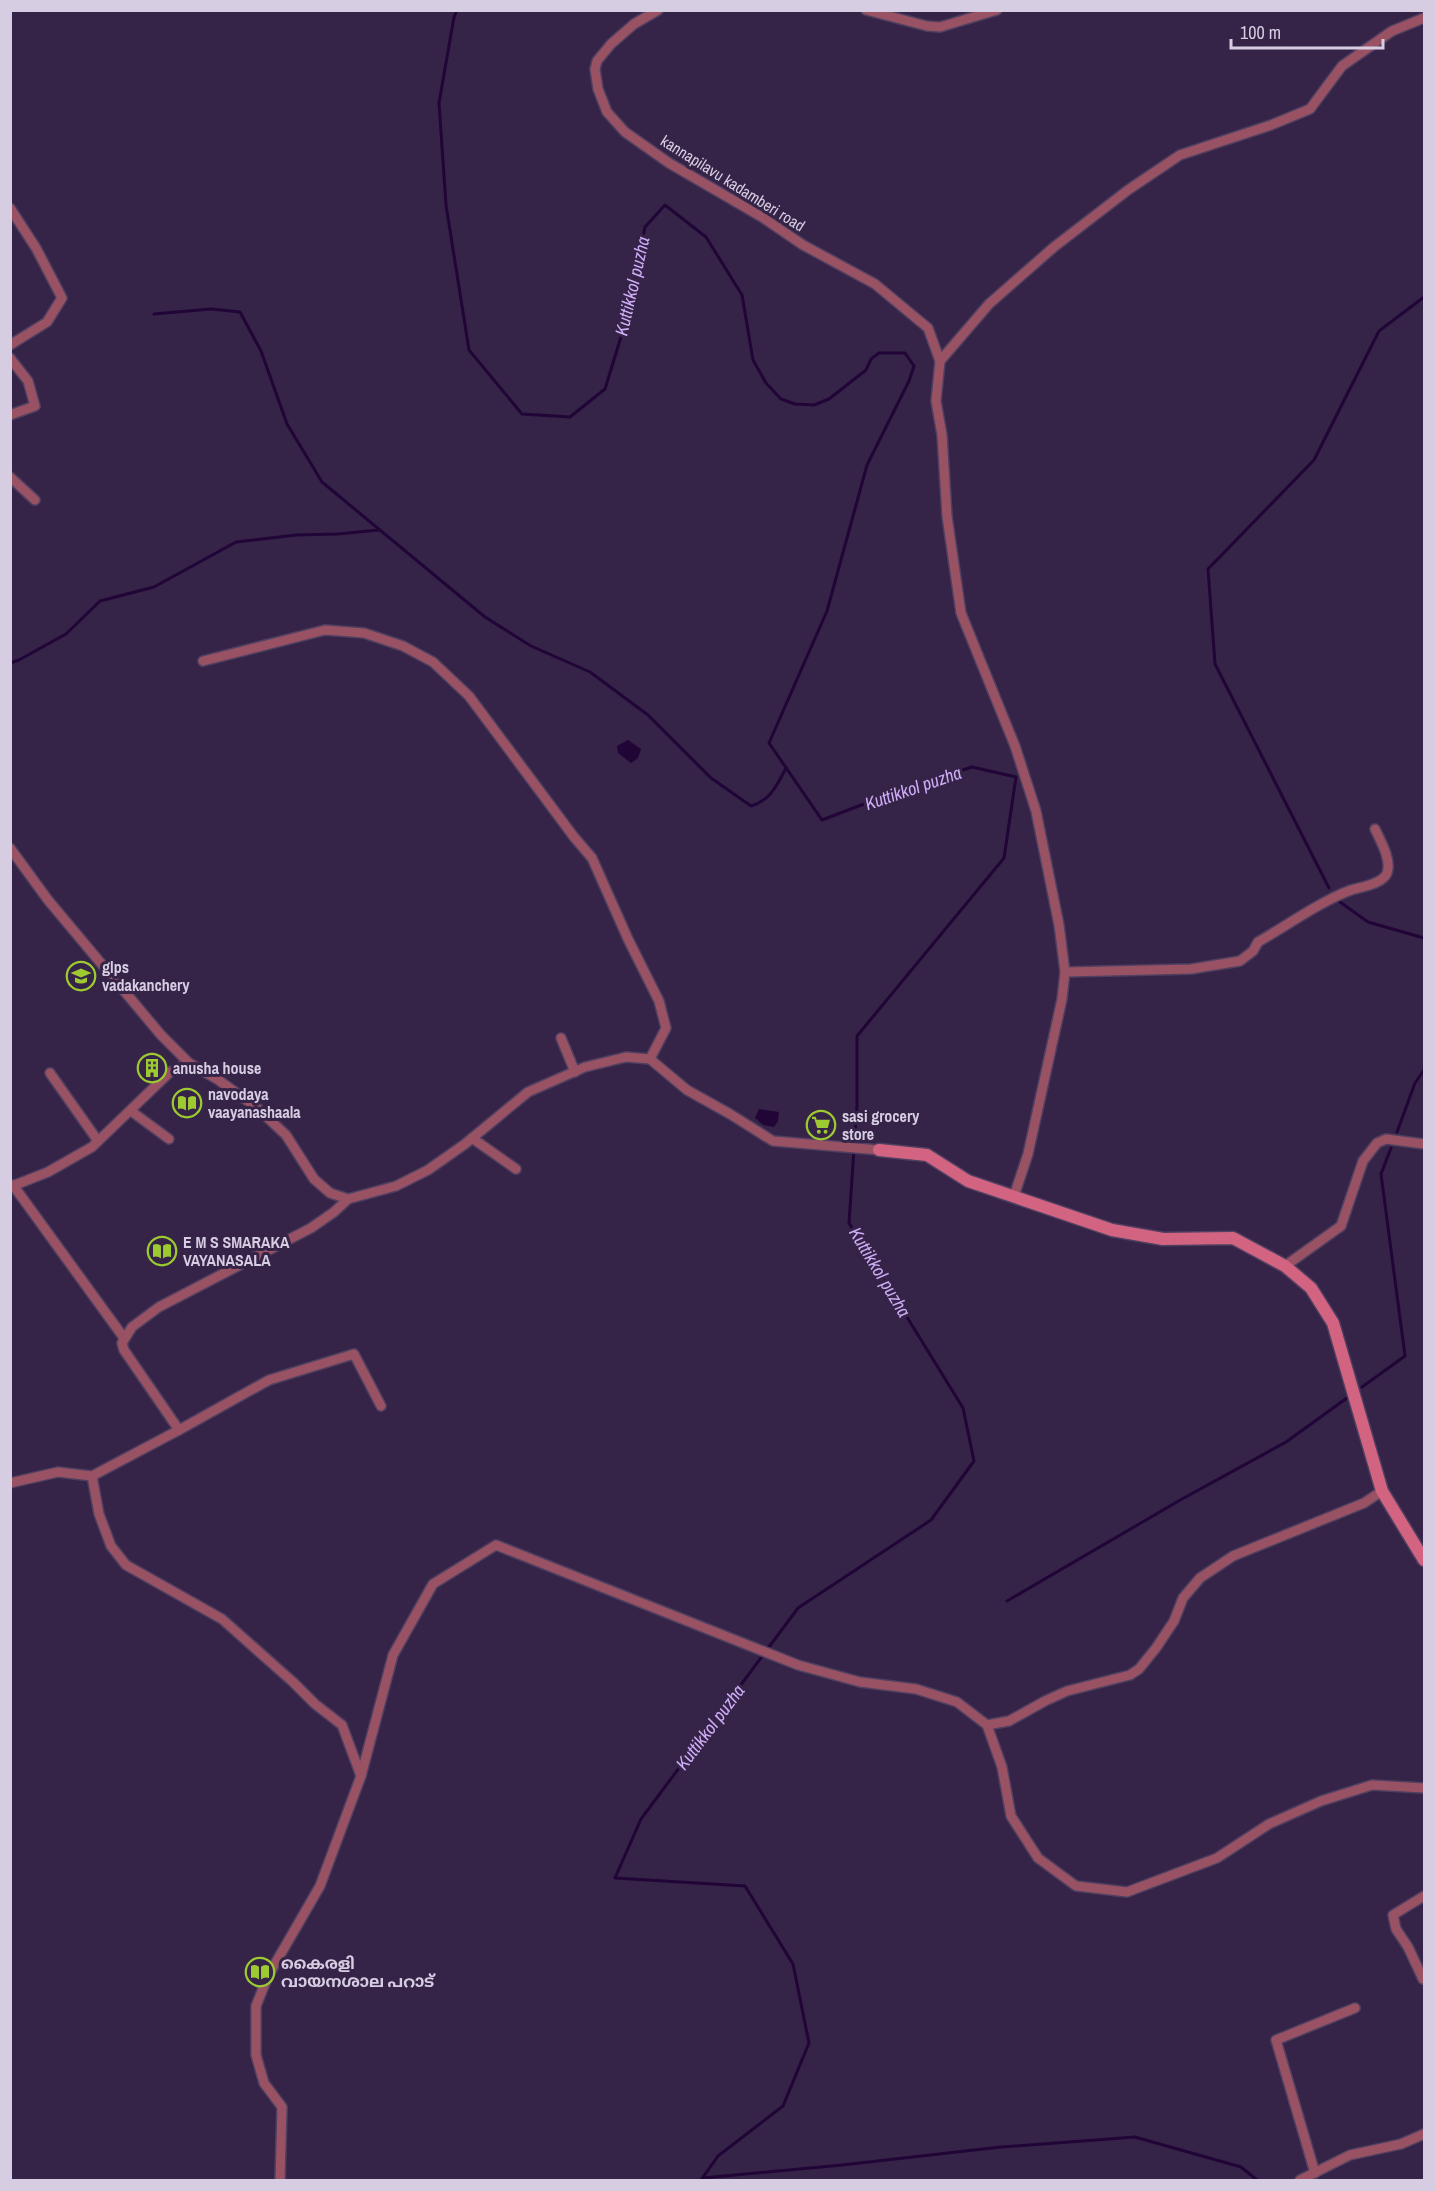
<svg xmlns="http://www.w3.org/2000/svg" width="1435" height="2191" font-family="'Archivo Narrow','Noto Sans Malayalam',sans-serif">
	<rect width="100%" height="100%" fill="#352447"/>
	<!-- built -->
	<path fill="#402c55" d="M82,963L92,978L81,986L69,974Z"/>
	<!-- water -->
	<g fill="#210537">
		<path d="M628,740L641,749L638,758L631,763L618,753L617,746Z"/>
		<path d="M759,1109L779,1112L778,1121L774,1127L763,1125L755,1118Z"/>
	</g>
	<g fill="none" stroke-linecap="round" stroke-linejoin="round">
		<!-- stream -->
		<g stroke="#210537" stroke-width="3">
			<path d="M457,10L454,17L439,103L446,205L469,350L522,414L570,417L605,389L624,327L645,227L665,205L706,237L742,295L753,360L766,383L781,399L795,404L814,405L829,399L866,370L871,359L879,353H905L914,366L909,381L867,465L827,611L769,743L822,820L906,788L972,767L1016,777L1004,858L857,1036V1105L849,1223L963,1408L974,1461L931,1520L798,1608L641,1819L615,1878L745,1886L793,1964L809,2043L783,2106L718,2156L701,2180"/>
			<path d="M154,314L211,309L240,312L261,351L287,424L322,482L485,617L531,646L590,672L648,715L711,778L751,806C771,800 777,785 786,768"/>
			<path d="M10,663L19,660L66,634L100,601L154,587L236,542L296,535L338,534L379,530"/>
			<path d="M1329,888L1215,664L1208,569L1314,460L1379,331L1424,297"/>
			<path d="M1340,902L1368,922L1424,938"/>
			<path d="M1397,1132L1415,1083L1424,1070"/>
			<path d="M1362,1387L1405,1356L1381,1174L1391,1148"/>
			<path d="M1007,1601L1182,1499L1286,1442L1347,1398"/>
			<path d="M703,2178L842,2165L1001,2147L1135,2137L1241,2167L1257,2180"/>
		</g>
		<!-- street casing -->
		<g stroke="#4f3f60" stroke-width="12">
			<g id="street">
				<path d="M658,10L634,24L611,44L597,61L595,69L598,89L607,112L625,132L669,163L762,217L803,245L875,284L928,328L940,361"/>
				<path d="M866,10L927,26L940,27L997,10"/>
				<path d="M10,208L36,248L62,298L47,322L10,345"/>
				<path d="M10,358L28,381L35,406L10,415"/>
				<path d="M10,477L35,500"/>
				<path d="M203,661L325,630L364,633L403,646L433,662L469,696L574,837L592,858L628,939L659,1001L666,1028L650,1059"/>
				<path d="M10,848L48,900L161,1035L189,1063"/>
				<path d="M1065,972L1191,969L1240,961L1253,951L1258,942C1286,926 1321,901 1351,890C1361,887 1383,884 1387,873C1392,860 1380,840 1375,829"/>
				<path d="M561,1038L575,1072"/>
				<path d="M50,1073L98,1141"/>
				<path d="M131,1111L169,1139"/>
				<path d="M472,1138L516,1169"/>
				<path d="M13,1185L124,1338"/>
				<path d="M10,1187L48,1172L92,1147L170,1072L189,1063L217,1079L256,1107L286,1135L314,1179L330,1193L348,1199L396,1186L428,1170L465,1144L528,1092L585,1067L626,1057L650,1059L687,1090L730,1114L773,1141L879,1150"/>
				<path d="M1014,1196L1028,1154L1062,999L1065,972L1059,925L1036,811L1015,746L961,613L947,516L942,435L936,401L940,361L989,304L1054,247L1128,190L1180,155L1271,125L1310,109L1342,66L1392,31L1424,18"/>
				<path d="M1285,1266L1341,1226L1363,1161L1377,1143L1386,1139L1424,1144"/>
				<path d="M179,1430L269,1380L354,1354L381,1406"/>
				<path d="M10,1483L58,1472L92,1476"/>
				<path d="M987,1725L1009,1721L1045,1701L1067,1691L1130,1675L1139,1669L1156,1648L1174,1621L1183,1598L1200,1578L1233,1556L1364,1503L1382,1491"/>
				<path d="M361,1776L393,1655L433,1584L496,1545L798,1665L860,1682L916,1689L957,1702L987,1725L1002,1767L1011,1816L1038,1858L1076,1886L1127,1892L1217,1858L1269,1824L1321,1801L1372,1785L1424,1788"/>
				<path d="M1423,1979L1408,1947L1396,1929L1393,1915L1424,1896"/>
				<path d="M1315,2173L1276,2040L1355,2008"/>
				<path d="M280,2180L282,2107L264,2083L256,2055V2006L268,1976L320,1886L361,1776L342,1725L315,1704L293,1682L222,1619L126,1565L111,1546L99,1514L92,1476L179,1430L124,1350L122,1343L132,1327L159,1307L311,1228L334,1212L348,1199"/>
				<path d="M1300,2180L1350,2155L1401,2144L1424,2134"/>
			</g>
		</g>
		<!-- secondary casing -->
		<g stroke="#4f3f60" stroke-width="15">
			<path id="secondary" d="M879,1150L927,1155L968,1181L1112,1230L1163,1239L1233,1238L1285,1266L1311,1288L1333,1323L1382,1491L1424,1560"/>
		</g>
		<!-- street -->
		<use href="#street" stroke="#985263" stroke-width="9"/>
		<!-- secondary -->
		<use href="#secondary" stroke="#d36481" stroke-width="12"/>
	</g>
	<!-- icons -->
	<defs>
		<g id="school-ring" transform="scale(1.5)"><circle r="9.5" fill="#352447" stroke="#9dca30" stroke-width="1.5"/><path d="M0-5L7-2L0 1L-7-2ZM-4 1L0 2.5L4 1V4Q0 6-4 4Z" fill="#9dca30"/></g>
		<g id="building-ring" transform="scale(1.5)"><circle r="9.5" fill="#352447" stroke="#9dca30" stroke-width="1.5"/><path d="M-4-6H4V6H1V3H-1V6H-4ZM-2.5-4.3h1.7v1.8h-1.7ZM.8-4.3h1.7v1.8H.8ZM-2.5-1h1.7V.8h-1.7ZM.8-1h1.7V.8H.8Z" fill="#9dca30"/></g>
		<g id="library-ring" transform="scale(1.5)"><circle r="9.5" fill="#352447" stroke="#9dca30" stroke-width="1.5"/><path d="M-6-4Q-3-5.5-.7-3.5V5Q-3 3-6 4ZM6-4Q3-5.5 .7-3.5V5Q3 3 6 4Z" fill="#9dca30"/></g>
		<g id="supermarket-ring" transform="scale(1.5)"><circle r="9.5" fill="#352447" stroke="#9dca30" stroke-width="1.5"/><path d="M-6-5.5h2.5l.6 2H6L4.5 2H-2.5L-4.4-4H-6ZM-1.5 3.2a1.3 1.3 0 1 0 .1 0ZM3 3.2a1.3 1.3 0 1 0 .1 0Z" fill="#9dca30"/></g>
	</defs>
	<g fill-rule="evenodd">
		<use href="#school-ring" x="81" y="976"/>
		<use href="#building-ring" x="152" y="1068"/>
		<use href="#library-ring" x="187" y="1103"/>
		<use href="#supermarket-ring" x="821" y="1125"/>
		<use href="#library-ring" x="162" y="1251"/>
		<use href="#library-ring" x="260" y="1972"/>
	</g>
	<g text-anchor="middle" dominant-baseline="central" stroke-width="6" stroke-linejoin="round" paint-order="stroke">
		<!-- street labels -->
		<g font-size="16" fill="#d6cde3" stroke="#352447">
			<text transform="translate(733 183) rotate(32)">kannapilavu kadamberi road</text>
		</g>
		<!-- poi labels -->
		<g font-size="16" font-weight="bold" fill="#d6cde3" stroke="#352447" text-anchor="start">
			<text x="102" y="967">glps<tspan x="102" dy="18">vadakanchery</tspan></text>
			<text x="173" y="1068">anusha house</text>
			<text x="208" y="1094">navodaya<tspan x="208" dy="18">vaayanashaala</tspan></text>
			<text x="842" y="1116">sasi grocery<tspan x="842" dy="18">store</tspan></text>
			<text x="183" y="1242">E M S SMARAKA<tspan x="183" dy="18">VAYANASALA</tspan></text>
			<text x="281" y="1963">കൈരളി<tspan x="281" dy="18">വായനശാല പറാട്</tspan></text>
		</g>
		<!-- water labels -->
		<g font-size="18" font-style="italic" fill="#cfadf7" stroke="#352447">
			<text transform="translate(632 286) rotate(-77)">Kuttikkol puzha</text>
			<text transform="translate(913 788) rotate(-19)">Kuttikkol puzha</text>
			<text transform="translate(880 1272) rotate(59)">Kuttikkol puzha</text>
			<text transform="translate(710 1727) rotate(-53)">Kuttikkol puzha</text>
		</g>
	</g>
	<!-- border -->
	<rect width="1435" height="2191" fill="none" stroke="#d6cde3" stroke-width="24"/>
	<!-- scale -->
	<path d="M1231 39v9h152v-9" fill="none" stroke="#d6cde3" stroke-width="3"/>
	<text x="1240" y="39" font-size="18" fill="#d6cde3" stroke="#352447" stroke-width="4.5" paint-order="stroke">100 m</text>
</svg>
